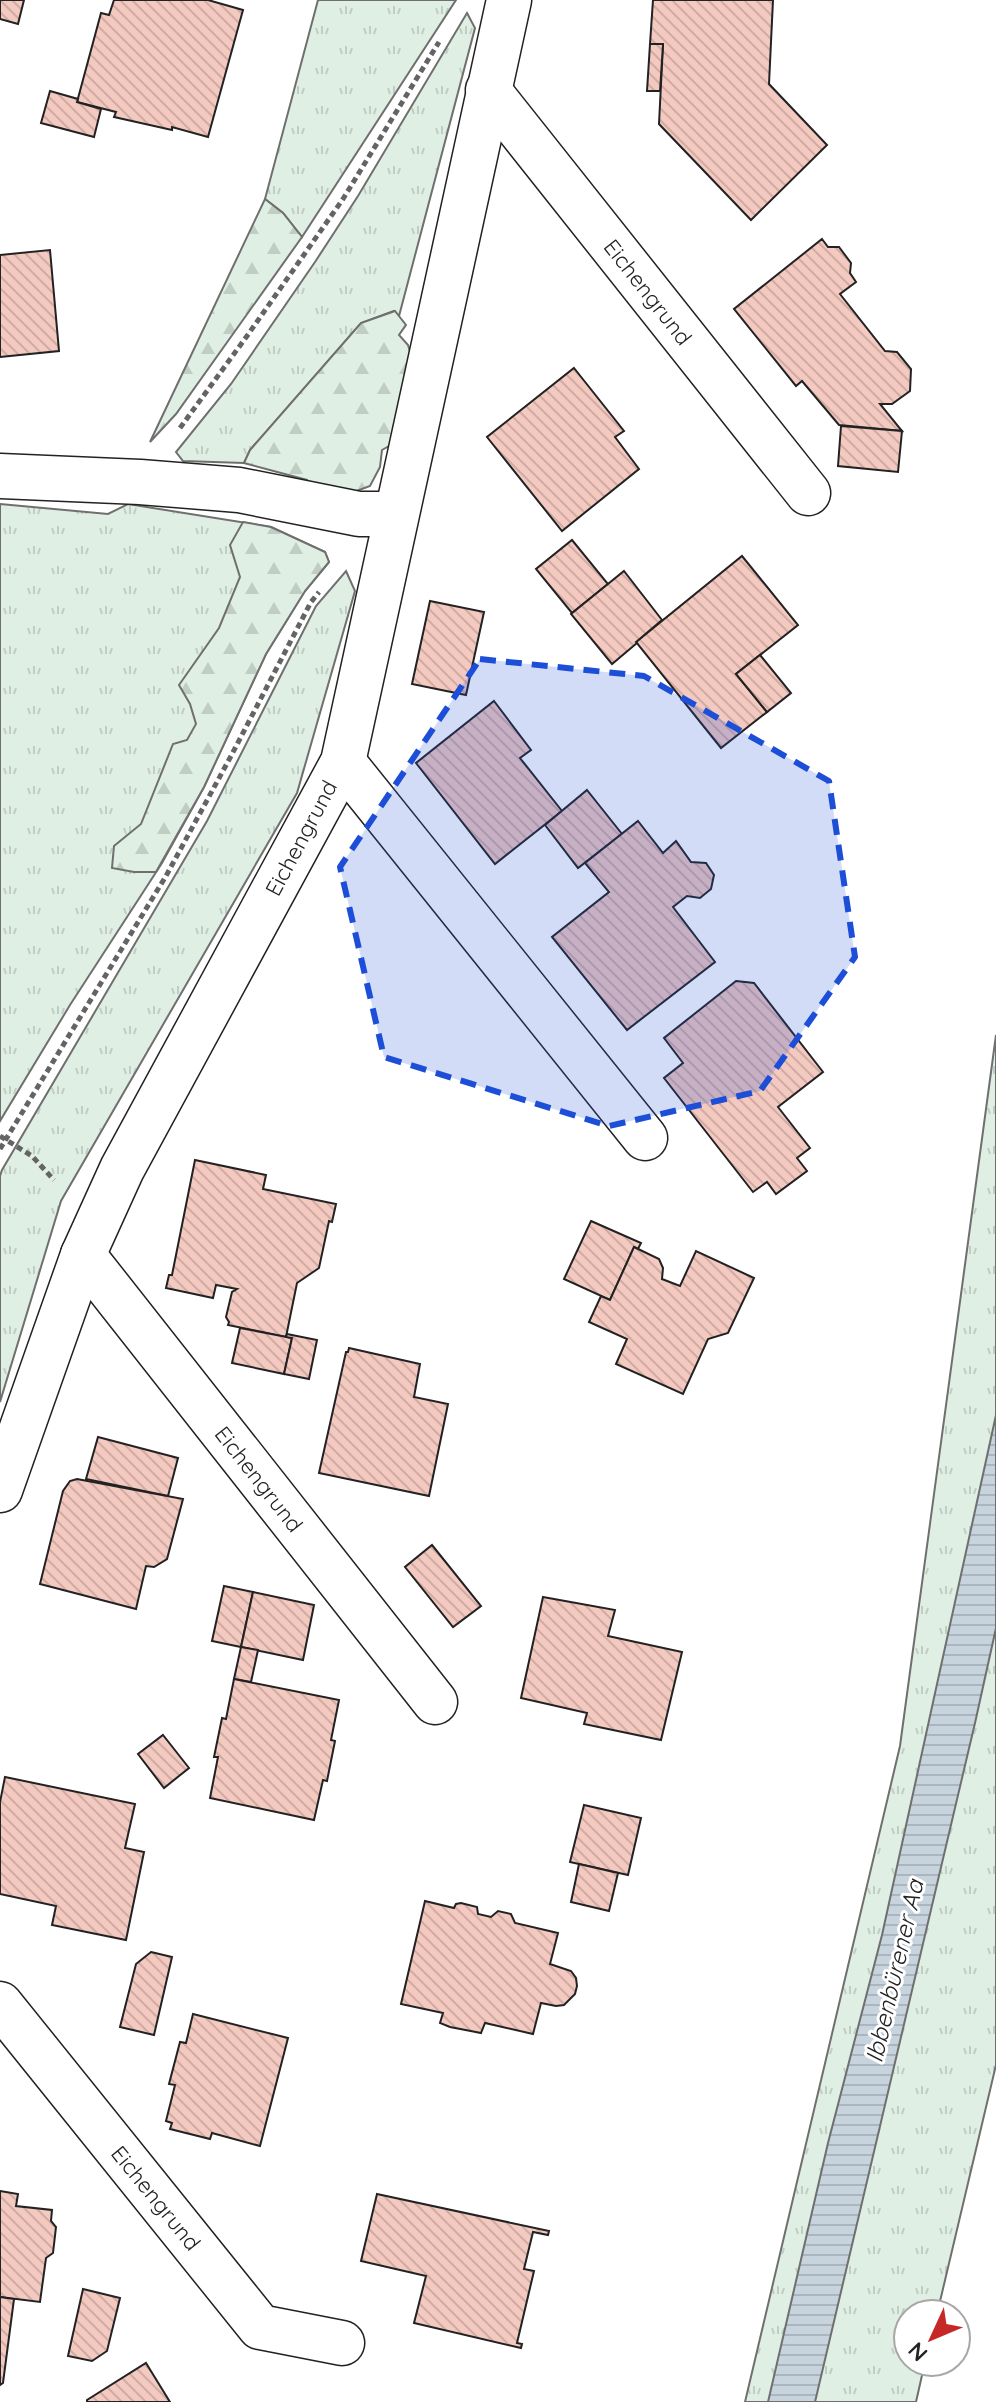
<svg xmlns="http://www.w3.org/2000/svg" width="996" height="2402" font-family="Quicksand,sans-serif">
	<defs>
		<pattern id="grass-tufts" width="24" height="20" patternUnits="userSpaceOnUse" patternTransform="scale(2)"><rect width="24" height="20" fill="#e0efe3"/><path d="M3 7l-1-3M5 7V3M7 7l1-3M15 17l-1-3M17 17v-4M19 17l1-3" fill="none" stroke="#c0cdc2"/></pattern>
		<pattern id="forest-firs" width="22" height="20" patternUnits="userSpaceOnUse" patternTransform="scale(2)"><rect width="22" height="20" fill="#e0efe3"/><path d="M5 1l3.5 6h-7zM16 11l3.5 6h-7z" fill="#c0cdc2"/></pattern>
		<pattern id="water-rules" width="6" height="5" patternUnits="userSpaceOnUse" patternTransform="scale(2)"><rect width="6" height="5" fill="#c7d3dd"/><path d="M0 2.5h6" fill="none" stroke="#abb5bd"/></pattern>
		<pattern id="building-back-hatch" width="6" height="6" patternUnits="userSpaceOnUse" patternTransform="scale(2)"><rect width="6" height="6" fill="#f3c9c0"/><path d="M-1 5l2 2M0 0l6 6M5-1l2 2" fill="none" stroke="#d0aca5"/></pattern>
	</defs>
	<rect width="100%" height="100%" fill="#fff"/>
	<!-- grass -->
	<g fill="url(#grass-tufts)" stroke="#6f6f6f" stroke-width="2">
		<path d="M318,0H456L302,237L283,213L265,199Z"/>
		<path d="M467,13L475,28L399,316L394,311L361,323L250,450L244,463L183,461L176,452L231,384L315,262L358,196Z"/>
		<path d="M0,504L108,514L128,504L271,527L325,552L329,562L305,591L266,654L204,787L162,863L70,1005L0,1121Z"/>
		<path d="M346,571L355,591L297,793L61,1201L0,1402V1176L2,1170L207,821L316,606Z"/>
		<path d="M996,1035V2065L937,2314H908V2362H925L916,2402H745L900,1746Z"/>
	</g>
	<!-- forest -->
	<g fill="url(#forest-firs)" stroke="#6f6f6f" stroke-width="2">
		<path d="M265,199L283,213L302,237L176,414L150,442Z"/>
		<path d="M395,311L406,325L399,335L408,345L416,371L398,441L382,450L380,467L370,486L338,498H321L307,480L244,463L250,450L361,323Z"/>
		<path d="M243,522L271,527L325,552L329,562L305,591L266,654L204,787L156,872H134L112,868L114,846L141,824L173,744L187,740L196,724L190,704L179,685L219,628L240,577L230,545Z"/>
	</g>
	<!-- water -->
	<path fill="url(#water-rules)" stroke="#6f6f6f" stroke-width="2" d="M996,1415V1628L975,1723L815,2402H768L828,2143L882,1935Z"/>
	<!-- building -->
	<g fill="url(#building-back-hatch)" stroke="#222" stroke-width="2">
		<path d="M0,0H24L18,24L0,19Z"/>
		<path d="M114,0H208L243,10L208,137L172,127V130L114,117L116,112L77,102L101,13L109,15Z"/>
		<path d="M653,0H773L769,84L827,145L751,220L659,124L663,44H650Z"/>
		<path d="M650,44H663L660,91H647Z"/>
		<path d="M50,91L78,99L77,102L101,109L94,137L41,123Z"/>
		<path d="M822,239L828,247H839L851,263L850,273L856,282L840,294L885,351L897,352L911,369L910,391L892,404H880L902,431L839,425L802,381L796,386L734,309Z"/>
		<path d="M50,250L59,351L0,357V255Z"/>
		<path d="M574,368L624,431L615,437L639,469L562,531L487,437Z"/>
		<path d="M841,426L902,431L898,472L838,466Z"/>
		<path d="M572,540L608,584L572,613L536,569Z"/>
		<path d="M742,556L798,625L736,674L767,712L721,748L636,642Z"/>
		<path d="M624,571L662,620L636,642L637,643L612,664L571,614Z"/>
		<path d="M430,601L484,612L466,695L412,684Z"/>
		<path d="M760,655L791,693L767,712L736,674Z"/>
		<path d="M494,701L531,750L520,758L562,811L495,864L416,763Z"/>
		<path d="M587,790L622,834L578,868L545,825Z"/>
		<path d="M638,821L663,853L676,841L691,862L706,863L714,875L711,889L700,898L687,896L673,907L715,962L627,1030L552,937L609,892L585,863Z"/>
		<path d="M736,981L754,983L823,1072L778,1107L810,1148L797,1158L807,1171L776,1194L767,1182L753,1192L664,1078L683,1063L664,1038Z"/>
		<path d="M195,1160L266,1175L263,1189L336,1204L332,1222L329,1221L319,1268L297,1283L286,1337L228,1325L229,1322L226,1317L232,1292L237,1289L216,1285L213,1298L166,1288L169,1275H172Z"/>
		<path d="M591,1221L641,1243L638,1249L634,1247L610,1300L564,1279Z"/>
		<path d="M634,1247L659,1259L663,1268L662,1279L680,1286L696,1251L754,1278L728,1333L708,1339L683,1394L616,1364L627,1339L589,1322L601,1296L610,1300Z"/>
		<path d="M240,1328L292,1338L284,1374L232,1363Z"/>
		<path d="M287,1334L317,1340L309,1379L284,1374L292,1338L286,1337Z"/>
		<path d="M349,1348L420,1364L414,1397L448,1404L429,1496L319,1473L346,1352H348Z"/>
		<path d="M98,1437L178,1458L168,1496L86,1479Z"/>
		<path d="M77,1479L183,1499L167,1559L154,1567L146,1566L136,1609L40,1584L63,1491L70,1481Z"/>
		<path d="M432,1545L481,1606L453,1627L405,1567Z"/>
		<path d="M224,1586L253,1592L241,1647L212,1641Z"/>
		<path d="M253,1592L314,1605L303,1660L241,1647Z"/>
		<path d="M543,1597L615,1610L608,1636L682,1652L661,1740L584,1724L587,1713L521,1698Z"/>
		<path d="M241,1647L258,1650L251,1682L234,1679Z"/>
		<path d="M234,1679L339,1700L331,1740L335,1741L327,1781L323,1780L314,1820L210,1798L218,1757H214L222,1718L226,1719Z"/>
		<path d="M163,1735L189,1768L164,1788L138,1754Z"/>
		<path d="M5,1777L135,1804L125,1848L144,1852L126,1940L52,1925L56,1906L0,1894V1802Z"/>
		<path d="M584,1805L641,1818L628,1875L570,1862Z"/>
		<path d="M579,1864L618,1873L609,1911L571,1902Z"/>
		<path d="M425,1901L454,1908L456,1904L461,1903L477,1907L478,1914L491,1917L498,1911L511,1914L515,1923L558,1933L550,1964L571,1971L576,1978L577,1986L575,1994L564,2005L556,2006L541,2003L533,2034L485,2023L481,2033L450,2027L440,2023L443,2013L401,2004Z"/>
		<path d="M151,1952L172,1957L154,2035L120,2027L136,1964Z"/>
		<path d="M193,2014L288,2038L260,2146L212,2133L210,2139L170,2129L172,2123L166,2121L175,2085L169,2084L180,2042L186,2043Z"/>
		<path d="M0,2191L18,2194L16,2206L52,2210L51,2221L56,2227L53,2253L46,2258L40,2302L0,2297Z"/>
		<path d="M377,2194L549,2231L548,2235L533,2232L524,2269L534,2271L517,2343L522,2344L521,2348L414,2323L426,2276L361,2261Z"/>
		<path d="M83,2289L120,2298L107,2351L92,2361L68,2356Z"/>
		<path d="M0,2297L14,2299L3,2383L0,2385Z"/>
		<path d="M146,2363L170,2402H87V2400Z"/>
	</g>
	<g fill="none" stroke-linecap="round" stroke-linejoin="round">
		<!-- minor casing -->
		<g stroke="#222" stroke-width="47">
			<g id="minor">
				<path d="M488,90L808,493"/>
				<path d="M0,476L140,482L239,490L359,514H396"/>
				<path d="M343,762L645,1138"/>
				<path d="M83,1255L435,1702"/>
				<path d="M0,1490L83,1255L122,1169L343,762L509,0"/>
				<path d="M0,2004L260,2327L342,2343"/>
			</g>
		</g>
		<!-- path -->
		<g stroke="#646464" stroke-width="5" stroke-dasharray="6 4" stroke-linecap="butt">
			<path d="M180,428L247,336L343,199L439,42"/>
			<path d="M0,1136L32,1156L54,1180"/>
			<path d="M0,1149L166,876L231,756L311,602L319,592"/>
		</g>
		<!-- minor -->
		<use href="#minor" stroke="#fff" stroke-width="44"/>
	</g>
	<!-- marked area -->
	<path fill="#1d4ed8" fill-opacity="0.2" stroke="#1d4ed8" stroke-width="6" stroke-dasharray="16 10" stroke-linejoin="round" d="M480,659L644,676L829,781L855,957L760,1091L609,1126L384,1057L340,867Z"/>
	<g text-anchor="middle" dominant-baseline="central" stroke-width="6" stroke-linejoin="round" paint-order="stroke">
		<!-- street labels -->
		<g font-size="22" fill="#222" stroke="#fff">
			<text transform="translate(648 292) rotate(52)">Eichengrund</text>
			<text transform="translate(301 838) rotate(-62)">Eichengrund</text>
			<text transform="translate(259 1479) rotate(52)">Eichengrund</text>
			<text transform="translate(156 2198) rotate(51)">Eichengrund</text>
		</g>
		<!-- water labels -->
		<g font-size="24" font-style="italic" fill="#222" stroke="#fff">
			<text transform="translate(894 1971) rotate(-77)">Ibbenbürener Aa</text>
		</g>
	</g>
	<!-- north arrow -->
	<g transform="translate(932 2338) rotate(226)"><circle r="38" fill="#ffffff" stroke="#a7a7a7" stroke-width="2"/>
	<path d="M0-6L14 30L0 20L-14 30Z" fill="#c62828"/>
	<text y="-12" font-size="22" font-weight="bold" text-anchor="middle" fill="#222222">N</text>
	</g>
</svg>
